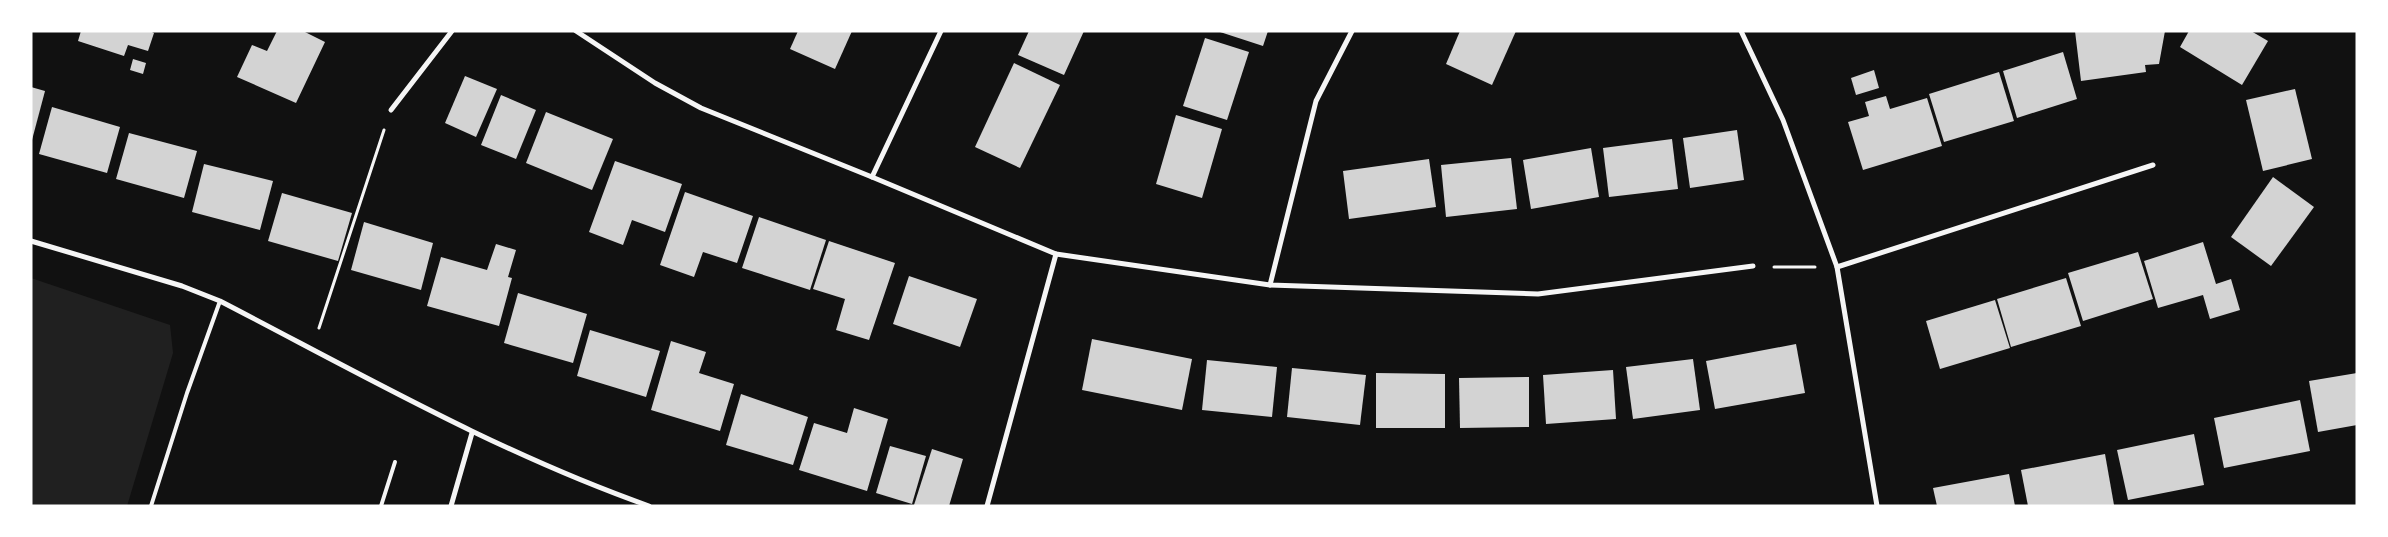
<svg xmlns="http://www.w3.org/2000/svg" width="2388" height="537" font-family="Quicksand,sans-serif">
	<rect width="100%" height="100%" fill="#111"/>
	<!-- green -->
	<path fill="#202020" d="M31,278L170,325L173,353L127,506H31Z"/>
	<!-- building -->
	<g fill="#d3d3d3">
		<path d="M81,31H150L154,33L148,51L128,45L124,56L78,41Z"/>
		<path d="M277,31H303L325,42L296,103L237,77L252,45L267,51Z"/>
		<path d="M798,31H852L835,69L790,49Z"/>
		<path d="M1029,31H1084L1064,75L1018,55Z"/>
		<path d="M1217,31H1268L1263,46Z"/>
		<path d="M1460,31H1516L1492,85L1446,64Z"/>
		<path d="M2075,31H2165L2159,64L2145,65L2146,72L2081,81Z"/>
		<path d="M2189,31H2251L2268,41L2242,85L2180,47Z"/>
		<path d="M1205,38L1249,52L1227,120L1183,106Z"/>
		<path d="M2063,52L2077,99L2017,118L2003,71Z"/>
		<path d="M133,59L146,63L143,74L130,70Z"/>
		<path d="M1014,63L1060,85L1020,168L975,147Z"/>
		<path d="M1874,70L1879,88L1856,95L1851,78Z"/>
		<path d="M1999,72L2014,121L1944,142L1929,94Z"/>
		<path d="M465,76L497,89L476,137L445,123Z"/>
		<path d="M31,87L45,91L32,140H31Z"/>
		<path d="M2295,89L2312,159L2263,171L2246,100Z"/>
		<path d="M501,95L536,110L516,159L481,145Z"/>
		<path d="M1886,96L1890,109L1927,98L1942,146L1863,170L1848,122L1869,116L1865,102Z"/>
		<path d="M52,107L120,127L107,173L39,154Z"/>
		<path d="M546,112L613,139L592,190L526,163Z"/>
		<path d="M1176,115L1222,129L1202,198L1156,184Z"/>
		<path d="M1737,130L1744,180L1690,188L1683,138Z"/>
		<path d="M129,133L197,151L184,198L116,179Z"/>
		<path d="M1672,139L1678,189L1609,197L1603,148Z"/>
		<path d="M1591,148L1599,197L1531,209L1523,160Z"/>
		<path d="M1511,158L1517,209L1446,217L1441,165Z"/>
		<path d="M1429,159L1436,207L1349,219L1343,171Z"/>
		<path d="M615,161L682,184L665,232L632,220L623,245L589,232Z"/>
		<path d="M204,164L273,181L260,230L192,212Z"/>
		<path d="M2273,177L2314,207L2271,266L2231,237Z"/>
		<path d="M685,192L753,216L737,263L703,252L694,277L660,265Z"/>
		<path d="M282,193L352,213L338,261L268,241Z"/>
		<path d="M759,217L826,240L810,290L742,268Z"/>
		<path d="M364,222L433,243L421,290L351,270Z"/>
		<path d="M829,241L895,263L869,340L836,330L845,299L813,289Z"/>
		<path d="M2203,242L2216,284L2231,279L2240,310L2210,319L2203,295L2158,308L2144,261Z"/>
		<path d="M496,244L516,250L508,277L512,278L499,326L427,306L441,257L487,270Z"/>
		<path d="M2138,252L2153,299L2083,321L2068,273Z"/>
		<path d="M909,276L977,299L960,347L893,324Z"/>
		<path d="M2066,278L2081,326L2011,347L1997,299Z"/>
		<path d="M518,293L587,314L573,363L504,343Z"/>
		<path d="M1995,300L2010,348L1940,369L1926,321Z"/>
		<path d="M590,330L660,351L646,397L577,376Z"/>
		<path d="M1092,339L1192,359L1182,410L1082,390Z"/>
		<path d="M671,341L706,352L699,373L734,384L720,431L651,410Z"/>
		<path d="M1796,344L1805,393L1715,409L1706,361Z"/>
		<path d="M1693,359L1700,410L1633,419L1626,367Z"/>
		<path d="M1207,360L1277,367L1272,417L1202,410Z"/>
		<path d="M1292,368L1366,375L1360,425L1287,417Z"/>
		<path d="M1613,370L1616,419L1546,424L1543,375Z"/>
		<path d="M1376,373L1445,374V428H1376Z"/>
		<path d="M2357,373V425L2318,432L2309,381Z"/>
		<path d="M1529,377V427L1460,428L1459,378Z"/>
		<path d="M741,394L808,417L793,465L726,445Z"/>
		<path d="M2300,400L2310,451L2224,468L2214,418Z"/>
		<path d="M854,408L888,419L867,491L799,470L814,423L847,433Z"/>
		<path d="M2194,434L2204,485L2128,500L2117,450Z"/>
		<path d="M890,446L926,456L912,504L876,493Z"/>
		<path d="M932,449L963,459L949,506L914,505Z"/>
		<path d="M2105,454L2114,505L2028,506L2021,470Z"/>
		<path d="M2009,474L2015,506H1937L1933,488Z"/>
	</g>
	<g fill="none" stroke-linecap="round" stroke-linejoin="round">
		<!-- path -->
		<g stroke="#f5f5f5" stroke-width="3">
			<path d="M1774,267H1815"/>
			<path d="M319,328L384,130"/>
		</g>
		<!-- service -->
		<g stroke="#f5f5f5" stroke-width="4">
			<path d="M151,506L187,393L220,301"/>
			<path d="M381,506L395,462"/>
		</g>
		<!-- minor -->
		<g stroke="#f5f5f5" stroke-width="5">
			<path d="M576,31L655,83L701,108L872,177L1056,254L1270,285L1538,294L1753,266"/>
			<path d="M1741,31L1783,120L1837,267L1877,506"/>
			<path d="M391,110L452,31"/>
			<path d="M872,177L941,31"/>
			<path d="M31,241L182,286L220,301C361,374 499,453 649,506"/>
			<path d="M1837,267L2153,165"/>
			<path d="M1270,285L1316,101L1352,31"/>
			<path d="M451,506L472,433"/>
			<path d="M987,506L1056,254"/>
		</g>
	</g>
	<!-- border -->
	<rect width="2388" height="537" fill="none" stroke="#ffffff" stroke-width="65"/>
</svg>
